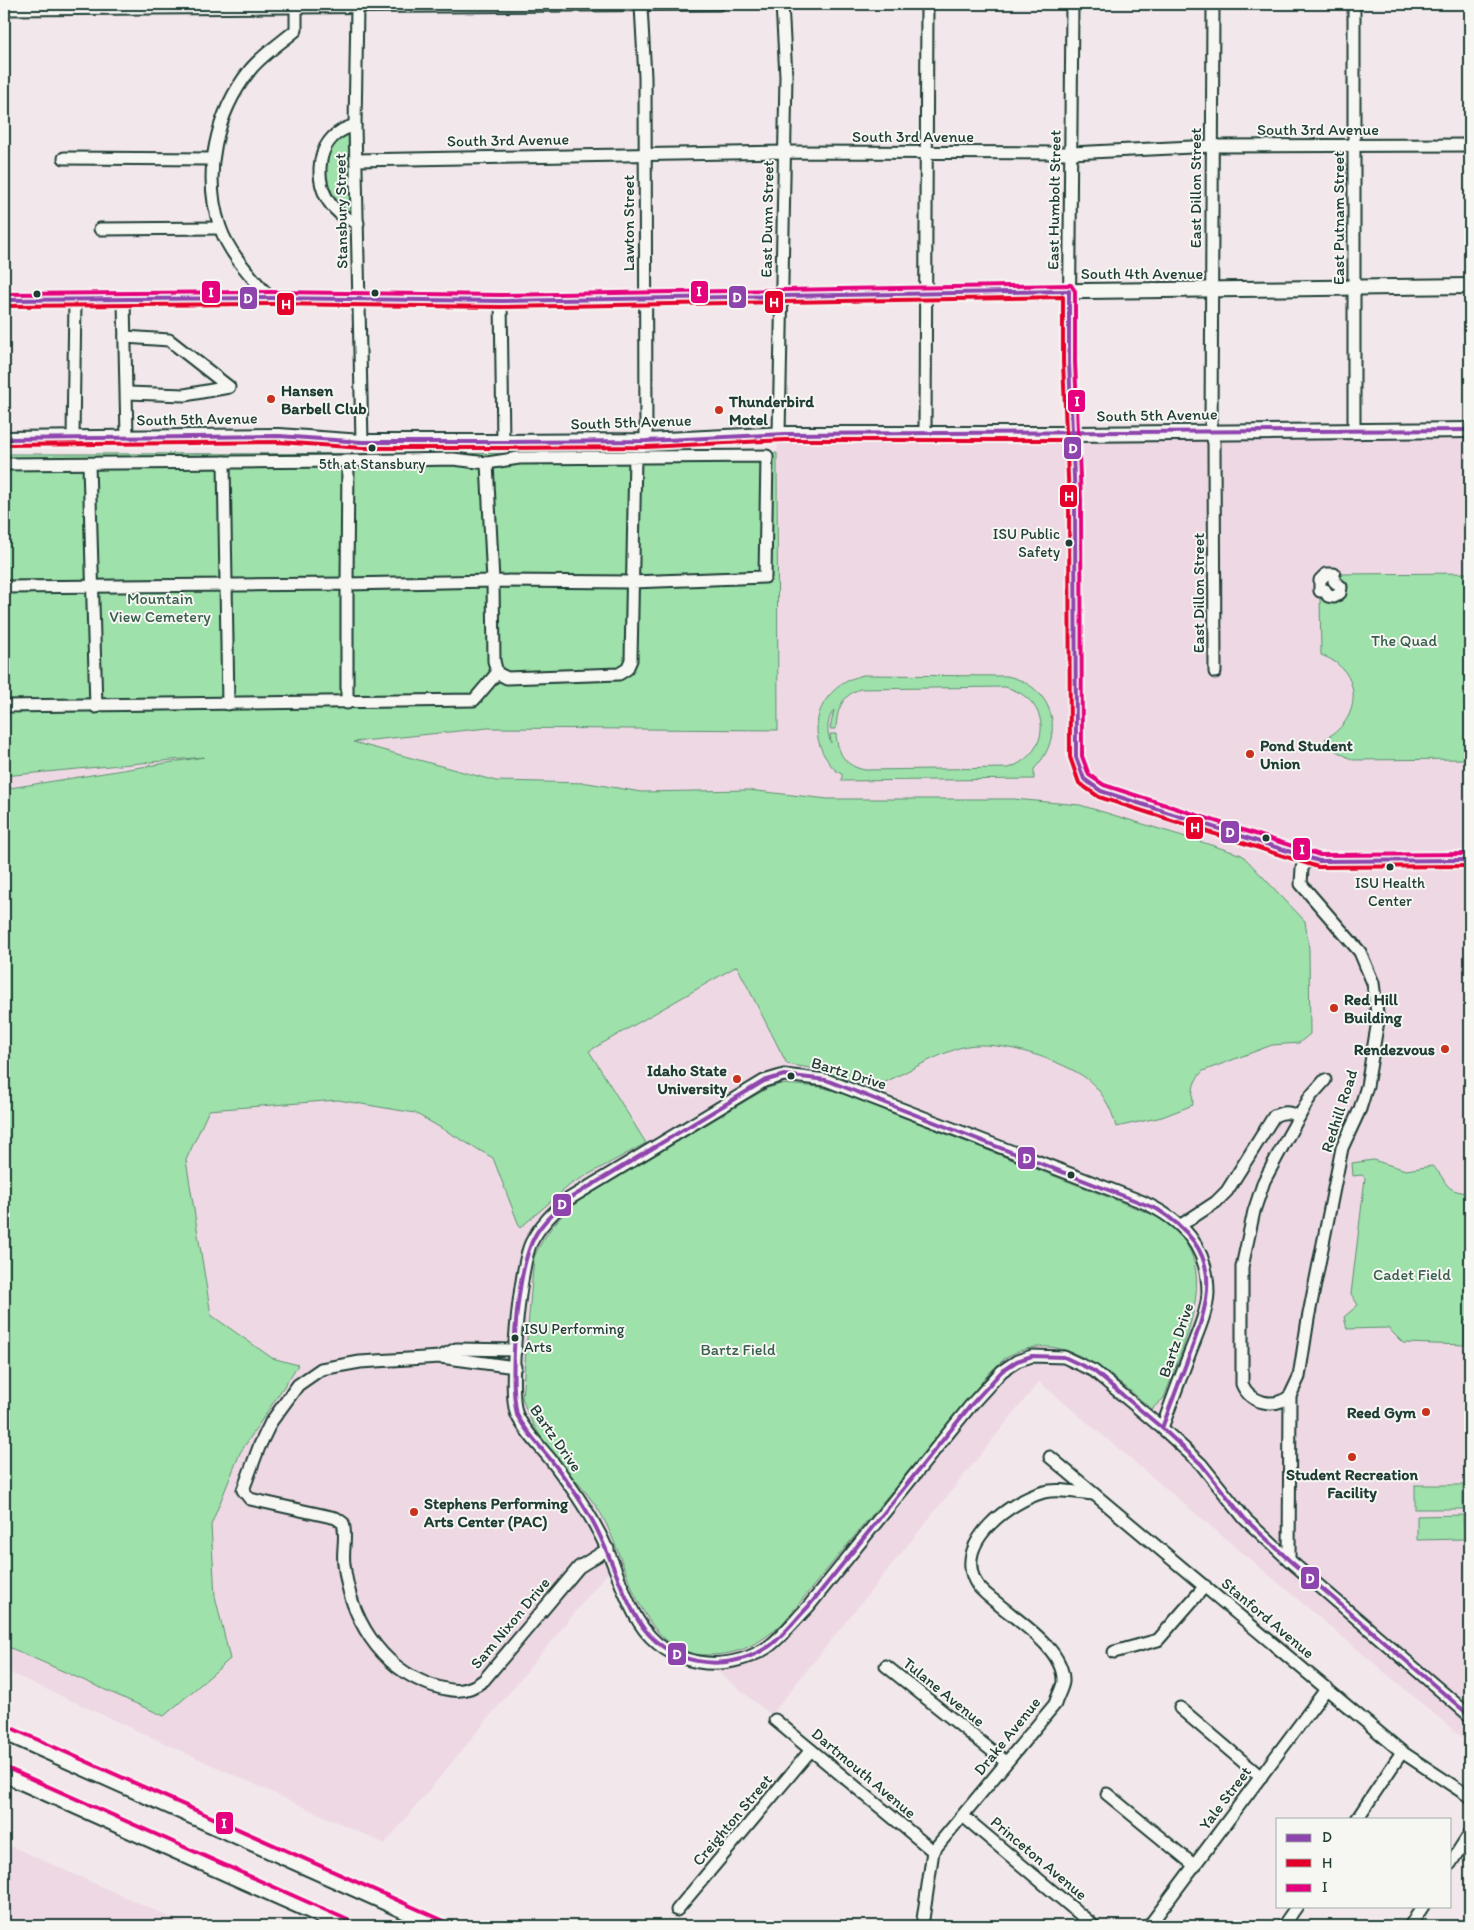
<svg xmlns="http://www.w3.org/2000/svg" width="1474" height="1930" font-family="Itim,sans-serif">
	<rect width="100%" height="100%" fill="#f2e8ec"/>
	<filter id="ink" filterUnits="userSpaceOnUse"><feTurbulence type="fractalNoise" baseFrequency=".02" numOctaves="2"/><feDisplacementMap in="SourceGraphic" scale="10" xChannelSelector="R" yChannelSelector="G"/><feConvolveMatrix kernelMatrix="1 2 1 2 8 2 1 2 1" color-interpolation-filters="sRGB"/></filter>
	<g filter="url(#ink)">
		<!-- built -->
		<g fill="#eed8e4">
			<path d="M1470,430V1744L1039,1382L771,1715L708,1664L654,1640L614,1565L385,1844L4,1670V776L488,728L778,730L777,453L779,434Z"/>
			<path d="M4,1843L190,1926H4Z"/>
		</g>
		<!-- green -->
		<g fill="#9ee1ab" stroke="#5e8f70" fill-rule="evenodd">
			<path d="M348,134L352,136V209L349,211C323,195 314,147 348,134Z"/>
			<path d="M777,453L778,730L488,728L353,742L496,781L588,783L641,792L748,790L828,799H1014L1080,805L1186,837L1242,855L1305,921L1309,949L1310,1034L1299,1043L1272,1045L1203,1071C1192,1082 1192,1091 1193,1105L1162,1117L1116,1127C1112,1108 1100,1087 1083,1076C1055,1058 992,1037 959,1048C930,1058 901,1075 873,1088L815,1069L787,1064L737,966L589,1051L646,1143L571,1184L520,1228L493,1158L415,1113L338,1100L209,1110L186,1160L211,1315L272,1358L298,1365L240,1453L211,1525L215,1596L230,1659L164,1716L4,1645V789L204,757L4,776V454Z"/>
			<path d="M1470,573V759L1353,760L1325,745L1326,738C1362,720 1364,670 1321,655L1320,598L1331,600L1341,581L1340,574Z"/>
			<path d="M863,675L1007,676C1054,686 1067,735 1034,769V779L842,781V774C833,770 829,763 824,755C805,719 827,684 863,675ZM1005,687C1051,699 1054,751 1009,768L865,770C845,766 838,754 836,734H830L831,743C826,732 827,719 834,710L830,729H836C837,710 841,696 860,689Z"/>
			<path d="M781,1084L821,1087L841,1093L1154,1215C1230,1255 1185,1339 1164,1398L1152,1409C1112,1377 1066,1327 1010,1355C1003,1359 996,1367 990,1372L782,1624C759,1644 739,1655 708,1655C636,1655 628,1555 598,1509C573,1472 534,1442 522,1397L534,1257C545,1233 559,1216 580,1200L749,1099L768,1088Z"/>
			<path d="M1373,1160L1406,1170L1432,1166C1440,1172 1442,1178 1447,1185C1453,1192 1463,1192 1470,1194V1320L1464,1321L1465,1345L1403,1343L1388,1328L1347,1329L1344,1317L1358,1305L1351,1294L1365,1178L1362,1175L1353,1176L1352,1163Z"/>
			<rect x="1415" y="1485" width="48" height="24"/>
			<path d="M1463,1515L1464,1539L1417,1540V1516Z"/>
		</g>
		<g fill="none" stroke-linecap="round" stroke-linejoin="round">
			<!-- minor casing -->
			<g stroke="#1f3d34" stroke-width="15">
				<g id="minor">
					<path d="M1072,4L1069,362L1075,500L1076,757L1084,779L1101,791L1253,838L1309,858L1319,861L1470,860"/>
					<path d="M1213,4L1211,432L1214,443L1215,672"/>
					<path d="M1354,4V431"/>
					<path d="M641,6L645,77L646,441"/>
					<path d="M357,8L355,125L362,442"/>
					<path d="M4,9L719,4"/>
					<path d="M355,125C351,127 345,128 341,131C314,146 314,189 335,209C341,216 350,220 358,223"/>
					<path d="M64,158L212,159"/>
					<path d="M356,160L784,152L1071,153L1212,146L1470,145"/>
					<path d="M100,229L220,228"/>
					<path d="M270,298C252,277 229,254 220,227C202,174 216,113 250,70C262,55 282,42 296,30V8"/>
					<path d="M124,301L127,437"/>
					<path d="M501,301L503,442"/>
					<path d="M125,337L169,340L229,387L185,395L127,393"/>
					<path d="M779,434L786,76L782,4"/>
					<path d="M925,434L927,4"/>
					<path d="M73,437L75,301"/>
					<path d="M224,462L228,704"/>
					<path d="M487,463L493,581L347,584L348,461L453,459L487,463L519,458L767,456L765,577L632,582L493,581L494,661L497,673L507,678L619,674L627,669L631,660L635,457"/>
					<path d="M4,464L348,461"/>
					<path d="M89,464L96,707"/>
					<path d="M1326,574H1334V581L1341,587L1340,593L1334,597L1328,596L1325,590L1320,591V580Z"/>
					<path d="M4,587L347,584V703"/>
					<path d="M4,706L474,700L497,673"/>
					<path d="M1181,1225L1216,1202L1227,1191L1274,1116C1284,1111 1290,1112 1299,1117"/>
					<path d="M440,1357L456,1349L516,1350"/>
					<path d="M515,1367L440,1357L360,1362L321,1369L298,1385L271,1422L259,1447L243,1490L250,1499L336,1518L343,1523C347,1536 342,1551 344,1564C350,1617 379,1667 431,1685C452,1692 466,1694 484,1680L579,1567L608,1549"/>
					<path d="M1290,1396C1274,1409 1250,1403 1242,1384V1267L1254,1211L1264,1181L1286,1140L1310,1097L1325,1080"/>
					<path d="M1162,1428C1171,1403 1180,1379 1189,1355C1196,1336 1207,1314 1208,1293C1208,1246 1182,1220 1143,1202L826,1080L784,1075L764,1081L567,1200C553,1213 540,1225 531,1243C520,1266 507,1392 517,1415C525,1432 539,1445 551,1460C568,1482 584,1504 597,1529C614,1558 621,1593 639,1622C667,1667 724,1675 768,1647C783,1636 795,1620 808,1607L971,1405L1002,1371L1017,1361L1032,1356L1064,1357L1094,1371L1162,1428L1201,1464L1245,1519L1289,1560L1470,1716"/>
					<path d="M1050,1457L1402,1752L1470,1797"/>
					<path d="M1289,1560L1290,1396L1299,1377L1308,1319L1342,1148L1360,1109L1367,1086L1378,1021L1373,983L1360,952L1301,884L1302,868L1309,858"/>
					<path d="M1114,1652L1158,1640L1205,1586"/>
					<path d="M886,1666L1006,1762"/>
					<path d="M1180,1708L1261,1777"/>
					<path d="M775,1720L933,1851"/>
					<path d="M1107,1794L1195,1866"/>
					<path d="M963,1816L1094,1926"/>
					<path d="M1357,1819L1402,1752"/>
					<path d="M1450,1864L1470,1833"/>
					<path d="M677,1910L811,1750"/>
					<path d="M922,1926L933,1851L1055,1704C1057,1697 1062,1689 1063,1682C1065,1650 1019,1622 997,1603C990,1597 979,1590 975,1581C955,1541 1011,1501 1044,1492C1058,1488 1079,1493 1094,1494"/>
					<path d="M1149,1926L1327,1688"/>
					<path d="M1283,1926L1297,1906"/>
					<path d="M1410,1926L1423,1906"/>
				</g>
			</g>
			<!-- major casing -->
			<g stroke="#1f3d34" stroke-width="18">
				<g id="major">
					<path d="M4,300L270,298L501,301L925,293L1470,286"/>
					<path d="M4,439L279,436L362,442H503L646,441L785,434H1074L1470,430"/>
				</g>
			</g>
			<!-- highway casing -->
			<g stroke="#1f3d34" stroke-width="19">
				<g id="highway">
					<path d="M4,1732L439,1926"/>
					<path d="M4,1774L345,1926"/>
				</g>
			</g>
			<!-- minor -->
			<use href="#minor" stroke="#f6f6f2" stroke-width="11"/>
			<!-- major -->
			<use href="#major" stroke="#f6f6f2" stroke-width="14"/>
			<!-- highway -->
			<use href="#highway" stroke="#f6f6f2" stroke-width="15"/>
			<!-- bus-1 casing -->
			<g stroke="#f6f6f2" stroke-width="8">
				<g id="bus-1">
					<path d="M4,300L270,298L501,301L1069,291V362L1075,500L1076,757L1084,779L1101,791L1319,861L1470,860"/>
					<path d="M4,439L279,436L362,442H503L646,441L785,434L1470,430"/>
					<path d="M784,1075L826,1080L1157,1209C1223,1251 1213,1292 1189,1356C1180,1380 1171,1404 1162,1428L1094,1371L1064,1357L1032,1356L1017,1361L1002,1371L971,1405L808,1607C795,1620 783,1637 768,1647C724,1675 665,1665 638,1620C619,1589 610,1552 592,1520C580,1499 566,1479 551,1460C539,1445 526,1432 517,1415C509,1376 516,1282 531,1244C538,1226 553,1213 567,1200L764,1081Z"/>
					<path d="M1162,1428L1201,1464L1245,1519L1289,1560L1470,1716"/>
				</g>
			</g>
			<!-- bus-2 casing -->
			<g stroke="#f6f6f2" stroke-width="8">
				<g id="bus-2">
					<path d="M4,306L270,304L501,307L1063,297V362L1069,500L1070,757L1079,783L1099,797L1318,867L1470,866"/>
					<path d="M4,445L279,442L362,448H503L646,447L785,440H1074"/>
				</g>
			</g>
			<!-- bus-3 casing -->
			<g stroke="#f6f6f2" stroke-width="8">
				<g id="bus-3">
					<path d="M4,294L270,292L501,295L1071,285L1075,291V362L1081,500L1082,756L1089,775L1104,785L1320,855L1470,854"/>
					<path d="M7,1726L442,1920"/>
					<path d="M7,1768L348,1920"/>
				</g>
			</g>
			<!-- bus-1 -->
			<use href="#bus-1" stroke="#8e44ad" stroke-width="4"/>
			<!-- bus-2 -->
			<use href="#bus-2" stroke="#e4002b" stroke-width="4"/>
			<!-- bus-3 -->
			<use href="#bus-3" stroke="#e5007d" stroke-width="4"/>
		</g>
	</g>
	<!-- markers -->
	<g fill="#1f3d34" stroke="#f6f6f2" stroke-width="2">
		<circle cx="375" cy="293" r="4.5"/>
		<circle cx="37" cy="294" r="4.5"/>
		<circle cx="372" cy="448" r="4.5"/>
		<circle cx="1069" cy="543" r="4.5"/>
		<circle cx="1266" cy="838" r="4.5"/>
		<circle cx="1390" cy="867" r="4.5"/>
		<circle cx="791" cy="1076" r="4.5"/>
		<circle cx="1071" cy="1175" r="4.5"/>
		<circle cx="515" cy="1338" r="4.5"/>
	</g>
	<g fill="#c8321e" stroke="#f6f6f2" stroke-width="2">
		<circle cx="271" cy="399" r="5"/>
		<circle cx="719" cy="410" r="5"/>
		<circle cx="1250" cy="754" r="5"/>
		<circle cx="1334" cy="1008" r="5"/>
		<circle cx="1445" cy="1049" r="5"/>
		<circle cx="737" cy="1079" r="5"/>
		<circle cx="1426" cy="1412" r="5"/>
		<circle cx="1352" cy="1457" r="5"/>
		<circle cx="414" cy="1512" r="5"/>
	</g>
	<g text-anchor="middle" dominant-baseline="central" stroke-width="4" stroke-linejoin="round" paint-order="stroke">
		<!-- bus labels -->
		<g font-size="15" fill="#1f3d34" stroke="#f6f6f2">
			<text x="372" y="464">5th at Stansbury</text>
			<text x="1060" y="534" text-anchor="end">ISU Public<tspan x="1060" dy="18">Safety</tspan></text>
			<text x="1390" y="883">ISU Health<tspan x="1390" dy="18">Center</tspan></text>
			<text x="524" y="1329" text-anchor="start">ISU Performing<tspan x="524" dy="18">Arts</tspan></text>
		</g>
		<!-- street labels -->
		<g font-size="16" fill="#1f3d34" stroke="#f6f6f2">
			<text x="1318" y="129">South 3rd Avenue</text>
			<text x="913" y="136">South 3rd Avenue</text>
			<text transform="translate(508 140) rotate(-1)">South 3rd Avenue</text>
			<text transform="translate(1195 188) rotate(-90)">East Dillon Street</text>
			<text transform="translate(1054 200) rotate(-89)">East Humbolt Street</text>
			<text transform="translate(341 211) rotate(-91)">Stansbury Street</text>
			<text transform="translate(1338 218) rotate(-90)">East Putnam Street</text>
			<text transform="translate(767 219) rotate(-89)">East Dunn Street</text>
			<text transform="translate(628 223) rotate(-90)">Lawton Street</text>
			<text x="1142" y="273">South 4th Avenue</text>
			<text transform="translate(1157 415) rotate(-1)">South 5th Avenue</text>
			<text transform="translate(197 419) rotate(-1)">South 5th Avenue</text>
			<text transform="translate(631 422) rotate(-2)">South 5th Avenue</text>
			<text transform="translate(1198 593) rotate(-90)">East Dillon Street</text>
			<text transform="translate(849 1073) rotate(17)">Bartz Drive</text>
			<text transform="translate(1339 1111) rotate(-72)">Redhill Road</text>
			<text transform="translate(1176 1340) rotate(-71)">Bartz Drive</text>
			<text transform="translate(556 1438) rotate(55)">Bartz Drive</text>
			<text transform="translate(1268 1618) rotate(40)">Stanford Avenue</text>
			<text transform="translate(510 1623) rotate(-50)">Sam Nixon Drive</text>
			<text transform="translate(944 1692) rotate(39)">Tulane Avenue</text>
			<text transform="translate(1007 1736) rotate(-51)">Drake Avenue</text>
			<text transform="translate(864 1773) rotate(40)">Dartmouth Avenue</text>
			<text transform="translate(1225 1798) rotate(-53)">Yale Street</text>
			<text transform="translate(732 1820) rotate(-50)">Creighton Street</text>
			<text transform="translate(1039 1858) rotate(40)">Princeton Avenue</text>
		</g>
		<!-- poi labels -->
		<g font-size="16" font-weight="bold" fill="#1f3d34" stroke="#f6f6f2" text-anchor="start">
			<text x="281" y="390">Hansen<tspan x="281" dy="18">Barbell Club</tspan></text>
			<text x="729" y="401">Thunderbird<tspan x="729" dy="18">Motel</tspan></text>
			<text x="1260" y="745">Pond Student<tspan x="1260" dy="18">Union</tspan></text>
			<text x="1344" y="999">Red Hill<tspan x="1344" dy="18">Building</tspan></text>
			<text x="1435" y="1049" text-anchor="end">Rendezvous</text>
			<text x="727" y="1070" text-anchor="end">Idaho State<tspan x="727" dy="18">University</tspan></text>
			<text x="1416" y="1412" text-anchor="end">Reed Gym</text>
			<text x="1352" y="1474" text-anchor="middle">Student Recreation<tspan x="1352" dy="18">Facility</tspan></text>
			<text x="424" y="1503">Stephens Performing<tspan x="424" dy="18">Arts Center (PAC)</tspan></text>
		</g>
		<!-- park labels -->
		<g font-size="16" fill="#385e4c" stroke="#f6f6f2">
			<text x="160" y="598">Mountain<tspan x="160" dy="18">View Cemetery</tspan></text>
			<text x="1404" y="640">The Quad</text>
			<text x="1412" y="1274">Cadet Field</text>
			<text x="738" y="1349">Bartz Field</text>
		</g>
	</g>
	<g stroke="#f6f6f2" stroke-width="2">
		<rect x="690" y="280" width="19" height="24" rx="5" fill="#e5007d"/>
		<rect x="201" y="280" width="20" height="24" rx="5" fill="#e5007d"/>
		<rect x="728" y="285" width="19" height="24" rx="5" fill="#8e44ad"/>
		<rect x="239" y="286" width="19" height="24" rx="5" fill="#8e44ad"/>
		<rect x="764" y="290" width="20" height="24" rx="5" fill="#e4002b"/>
		<rect x="276" y="292" width="19" height="24" rx="5" fill="#e4002b"/>
		<rect x="1067" y="389" width="19" height="24" rx="5" fill="#e5007d"/>
		<rect x="1063" y="436" width="19" height="24" rx="5" fill="#8e44ad"/>
		<rect x="1059" y="484" width="19" height="24" rx="5" fill="#e4002b"/>
		<rect x="1185" y="816" width="19" height="24" rx="5" fill="#e4002b"/>
		<rect x="1220" y="820" width="20" height="24" rx="5" fill="#8e44ad"/>
		<rect x="1292" y="837" width="19" height="24" rx="5" fill="#e5007d"/>
		<rect x="1017" y="1146" width="19" height="24" rx="5" fill="#8e44ad"/>
		<rect x="552" y="1193" width="20" height="24" rx="5" fill="#8e44ad"/>
		<rect x="1300" y="1566" width="20" height="24" rx="5" fill="#8e44ad"/>
		<rect x="667" y="1642" width="20" height="24" rx="5" fill="#8e44ad"/>
		<rect x="215" y="1811" width="19" height="24" rx="5" fill="#e5007d"/>
	</g>
	<g font-size="14" text-anchor="middle" font-weight="bold" fill="#fff">
		<text x="699" y="296">I</text>
		<text x="211" y="297">I</text>
		<text x="737" y="302">D</text>
		<text x="248" y="303">D</text>
		<text x="774" y="307">H</text>
		<text x="286" y="309">H</text>
		<text x="1077" y="406">I</text>
		<text x="1073" y="453">D</text>
		<text x="1069" y="501">H</text>
		<text x="1195" y="832">H</text>
		<text x="1230" y="837">D</text>
		<text x="1302" y="854">I</text>
		<text x="1027" y="1163">D</text>
		<text x="562" y="1209">D</text>
		<text x="1310" y="1583">D</text>
		<text x="677" y="1659">D</text>
		<text x="224" y="1828">I</text>
	</g>
	<!-- margin -->
	<rect width="1474" height="1930" fill="none" stroke="#f6f6f2" stroke-width="20"/>
	<rect x="10" y="10" width="1454" height="1910" fill="none" stroke="#1f3d34" stroke-width="2" filter="url(#ink)"/>
	<!-- legend -->
	<rect x="1276" y="1818" width="175" height="90" fill="#f6f6f2" stroke="#a0aca6"/>
	<rect x="1286" y="1834" width="25" height="8" fill="#8e44ad" stroke="#a0aca6"/>
	<text x="1322" y="1842" font-size="15" fill="#1f3d34">D</text>
	<rect x="1286" y="1859" width="25" height="8" fill="#e4002b" stroke="#a0aca6"/>
	<text x="1322" y="1868" font-size="15" fill="#1f3d34">H</text>
	<rect x="1286" y="1884" width="25" height="8" fill="#e5007d" stroke="#a0aca6"/>
	<text x="1322" y="1892" font-size="15" fill="#1f3d34">I</text>
</svg>
